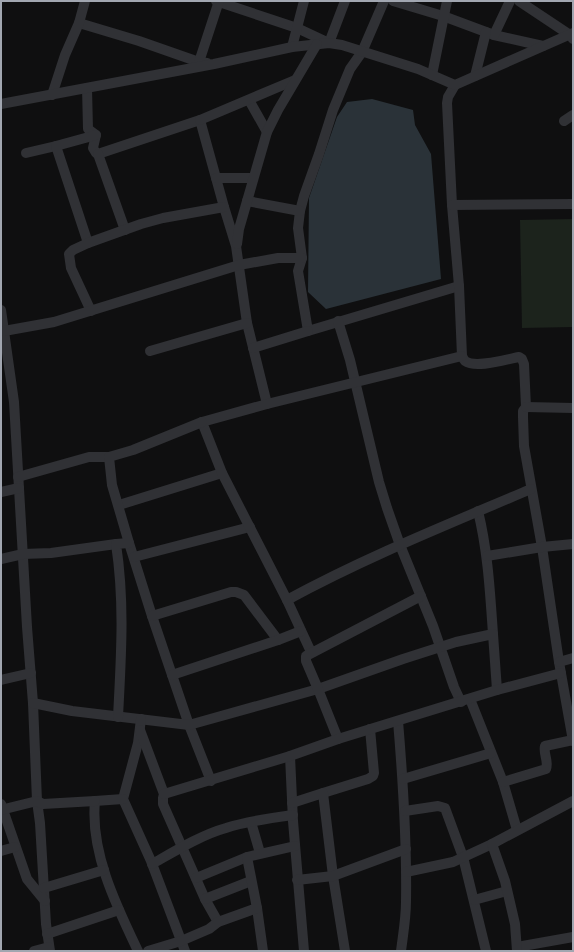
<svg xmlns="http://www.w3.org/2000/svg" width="574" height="952" font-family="'Golos Text',sans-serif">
	<rect width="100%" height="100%" fill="#0f0f10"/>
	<!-- green -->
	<path fill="#1c231c" d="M573,219V327L522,328L520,220Z"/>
	<!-- water -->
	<path fill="#2a3238" d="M372,99L413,110L415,125L431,154L441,279L326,309L308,292L309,198L337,117L347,102Z"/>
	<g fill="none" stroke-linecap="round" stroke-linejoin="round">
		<!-- minor -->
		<g stroke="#303135" stroke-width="10">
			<path d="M216,1L297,28L329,43L345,1"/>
			<path d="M384,1L362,52L350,69L333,110L319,154L304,196L300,211L298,228L302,258L298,271L308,331L459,286"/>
			<path d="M393,1L443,16L494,35L543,46"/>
			<path d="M519,1L570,35L573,39"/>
			<path d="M79,23L139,41L199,62L207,63"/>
			<path d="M494,35L510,1"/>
			<path d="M292,47L304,1"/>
			<path d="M199,62L219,1"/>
			<path d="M432,75L447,1"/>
			<path d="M475,76L486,32"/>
			<path d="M455,85L448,97L447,103L452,205L459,286L462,356C463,358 464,360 465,361C476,369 507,359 519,357L522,359L524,364L526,407L523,411V417L524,446L542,547L559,662L573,741"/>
			<path d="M87,88L88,129L96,135L93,148L96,153L98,154L200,120L224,207L236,246L247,323L267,404"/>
			<path d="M52,95L65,55L79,23L85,1"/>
			<path d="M249,100L267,132"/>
			<path d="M1,104L214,64L292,47L329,43L342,45L418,69L455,85L573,33"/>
			<path d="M200,120L295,80"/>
			<path d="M564,121L573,115"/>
			<path d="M26,153L56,146"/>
			<path d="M98,154L125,230"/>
			<path d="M216,178H253"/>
			<path d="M247,201L300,211"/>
			<path d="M452,205L573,204"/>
			<path d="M88,243L56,146L96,135"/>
			<path d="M237,244L239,229L267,132L278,110L317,44"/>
			<path d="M1,310L14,402L27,627L33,703L37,801L40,823L46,924L50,951"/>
			<path d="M91,311L71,268L69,254L73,250L88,243L141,224L163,218L224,207"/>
			<path d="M338,321L350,360L379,482L387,508L400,545L433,626L454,687L461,702"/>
			<path d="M4,331L54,322L239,265L278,258H302"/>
			<path d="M253,348L308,331"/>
			<path d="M150,351L247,323"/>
			<path d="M526,407L573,408"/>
			<path d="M18,477L89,457H109"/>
			<path d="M1,492L19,488"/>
			<path d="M119,505L222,473"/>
			<path d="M478,511C488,552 490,592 493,634"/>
			<path d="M129,543L152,616L189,725L211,781"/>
			<path d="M487,556L542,547L573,544"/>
			<path d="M134,557L250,527"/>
			<path d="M1,559L23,554L51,553L116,544"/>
			<path d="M287,600C366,557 449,524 531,489"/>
			<path d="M152,616L231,592H236L244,595L278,640"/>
			<path d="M311,652L287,600L222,473L202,422L267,404L462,356"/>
			<path d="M559,662L573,658"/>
			<path d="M172,675L278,640L301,631"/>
			<path d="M1,680L31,673"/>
			<path d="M470,699L503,782L517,830"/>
			<path d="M33,703L72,711L189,725L318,689L403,659L456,642L493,634L497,690"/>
			<path d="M118,717C121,658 125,603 116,544L129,543L112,485L109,457L133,450L202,422"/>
			<path d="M141,719L138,743L123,799L151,861L185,951"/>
			<path d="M398,721C403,781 407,841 406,902C406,918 403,935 401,951"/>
			<path d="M140,730L164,794L163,798V804L205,899L218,922"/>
			<path d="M338,739L318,689L306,661V656L421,596"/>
			<path d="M290,756L293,821L304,951"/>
			<path d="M403,779L491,753"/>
			<path d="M503,782L546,769C549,761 543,754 545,746L573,740"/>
			<path d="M323,793L368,779L373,776L374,773L370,729"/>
			<path d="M164,794L290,756L338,739L497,690L561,673"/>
			<path d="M123,799L95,801C90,852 116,905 138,951"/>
			<path d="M292,803L323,793L333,876L345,951"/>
			<path d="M1,804L27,879L45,901"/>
			<path d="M1,810L37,801L43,804L95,801"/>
			<path d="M405,811L438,806L445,808L463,857L486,951"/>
			<path d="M251,822L260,853"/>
			<path d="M1,851L15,847"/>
			<path d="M152,864C175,851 201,835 226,828C248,821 270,818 293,815"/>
			<path d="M406,872L453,862L492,844"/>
			<path d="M196,878L247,857"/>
			<path d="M297,880L333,876L406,849"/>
			<path d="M44,888L104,870"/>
			<path d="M205,899L251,881"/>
			<path d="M474,900L507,891"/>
			<path d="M257,908L263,951"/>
			<path d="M47,934L119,910"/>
			<path d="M517,947L573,937"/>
			<path d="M34,951L49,947"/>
			<path d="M148,951L181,941L209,929L218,922L257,908L247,857L295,846"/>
			<path d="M517,951L515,924L505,881L492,844L573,801"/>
		</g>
	</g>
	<!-- border -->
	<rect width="574" height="952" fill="none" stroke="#a1a6b0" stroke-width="4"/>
</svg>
